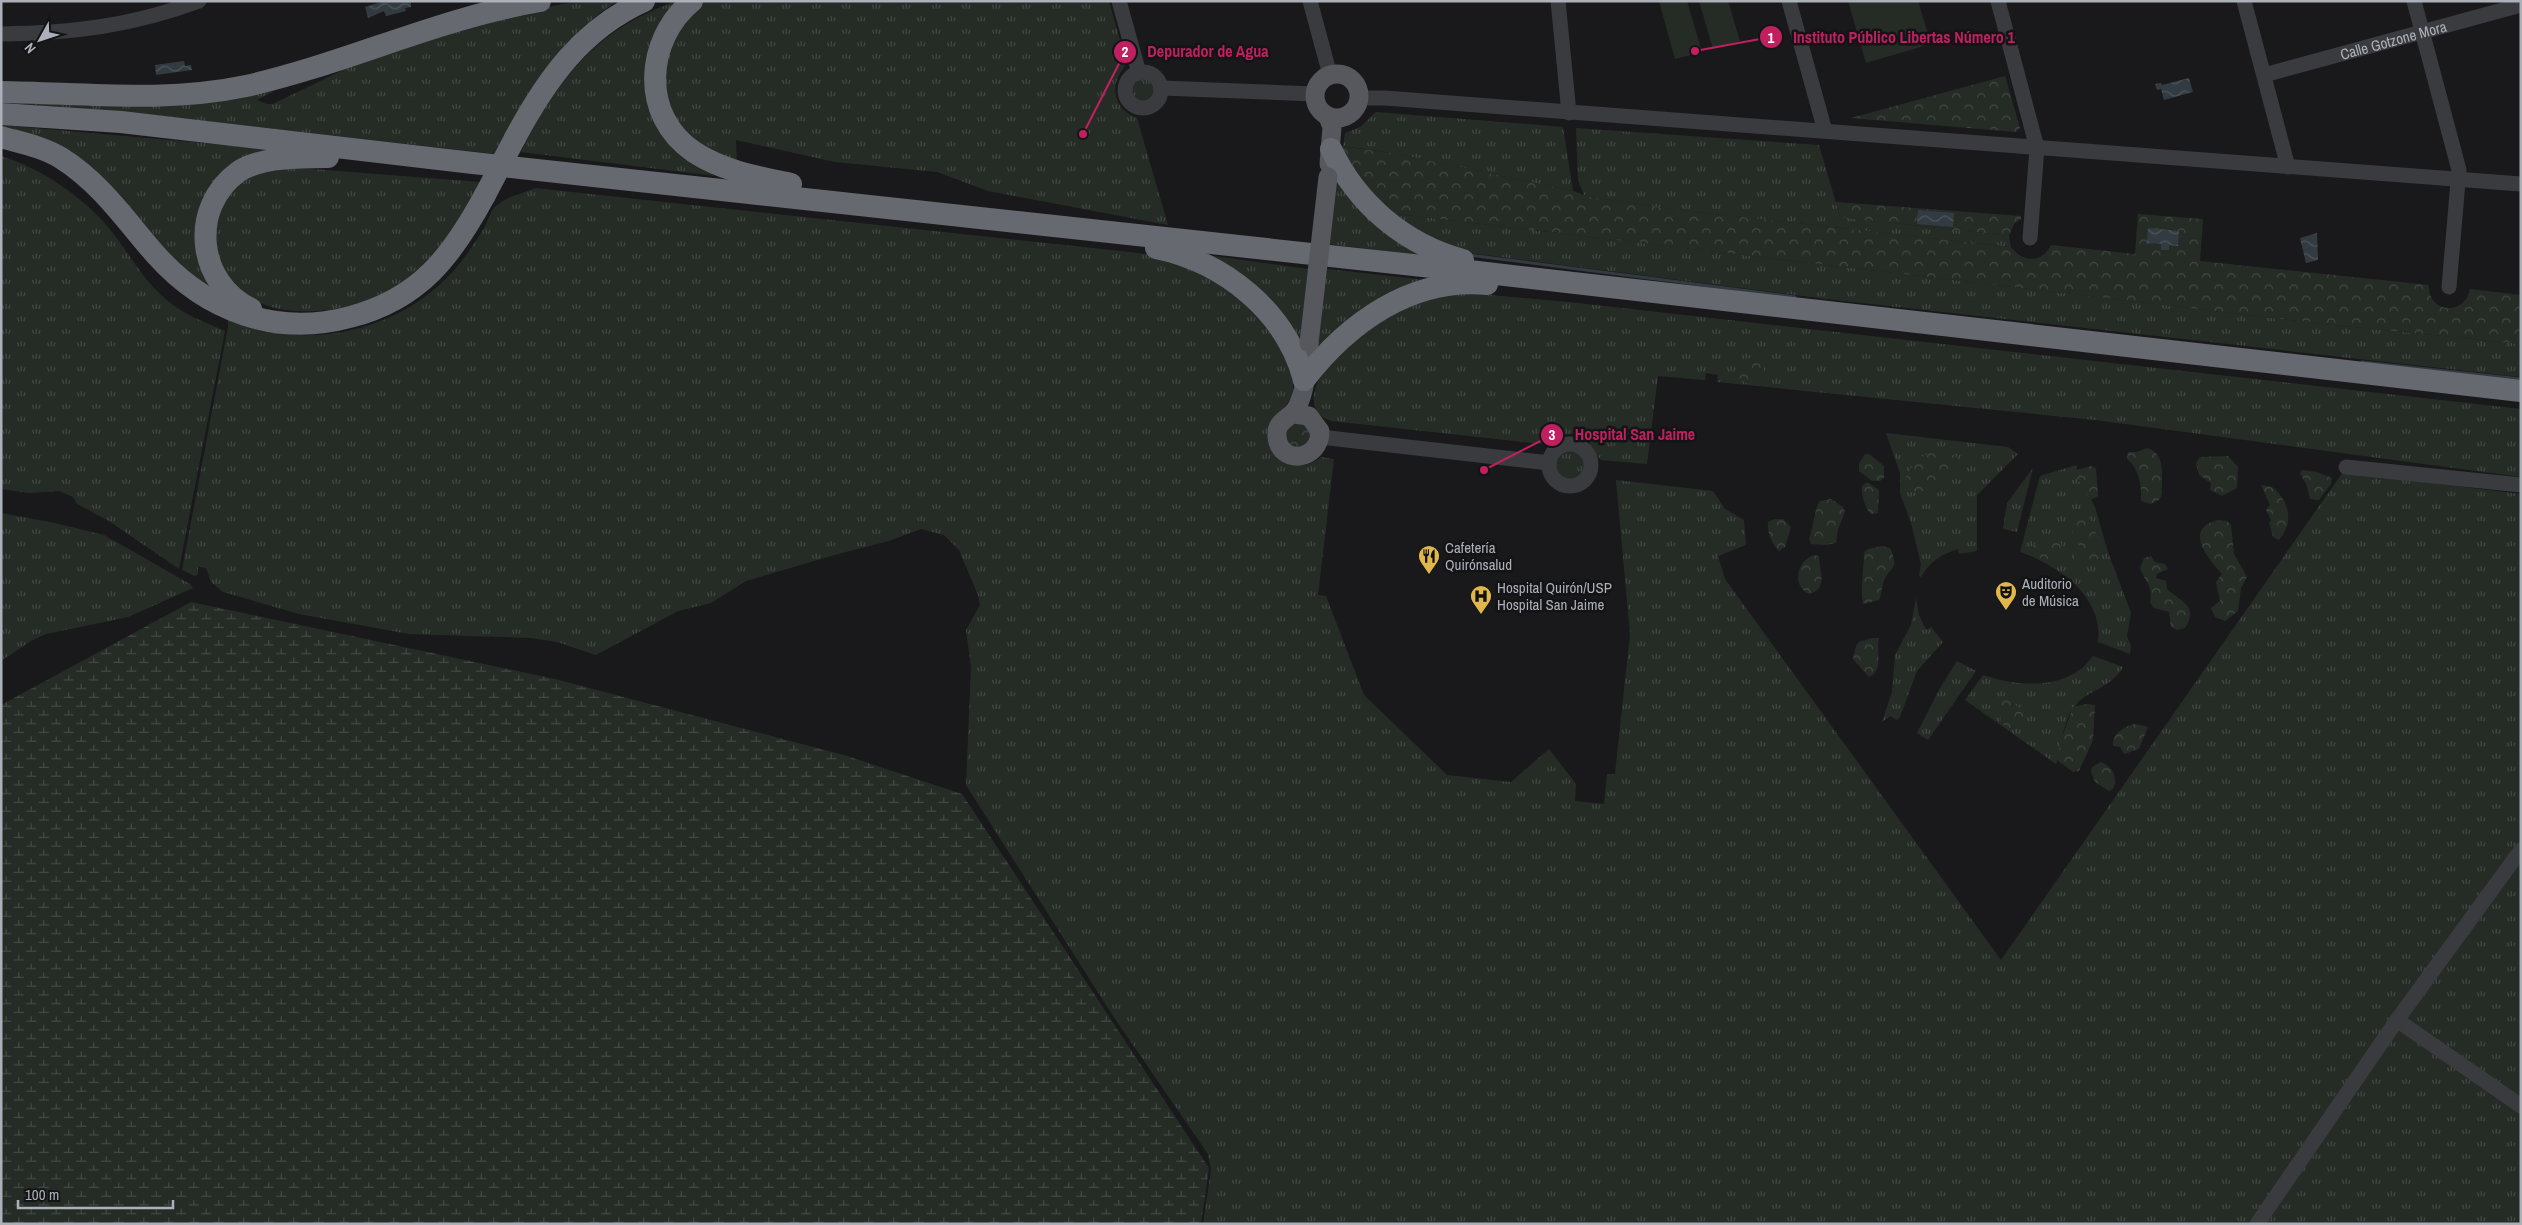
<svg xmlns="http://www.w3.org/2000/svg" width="2522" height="1225" font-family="'Archivo Narrow',sans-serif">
	<defs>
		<pattern id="grass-tufts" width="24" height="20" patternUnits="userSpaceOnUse" patternTransform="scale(1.25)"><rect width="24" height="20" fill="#252c26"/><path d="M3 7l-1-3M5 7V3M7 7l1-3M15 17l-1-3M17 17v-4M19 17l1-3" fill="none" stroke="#424843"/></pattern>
		<pattern id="forest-crowns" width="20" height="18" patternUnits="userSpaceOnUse" patternTransform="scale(1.25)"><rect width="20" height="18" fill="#252c26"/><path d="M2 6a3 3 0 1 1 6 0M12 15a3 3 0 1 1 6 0" fill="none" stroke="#424843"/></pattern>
		<pattern id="wetland-marsh" width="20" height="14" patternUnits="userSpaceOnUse" patternTransform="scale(1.25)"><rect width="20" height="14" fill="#252c26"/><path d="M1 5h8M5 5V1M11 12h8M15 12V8" fill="none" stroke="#424843"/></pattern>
		<pattern id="water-waves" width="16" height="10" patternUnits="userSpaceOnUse" patternTransform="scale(1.25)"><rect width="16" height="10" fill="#333b42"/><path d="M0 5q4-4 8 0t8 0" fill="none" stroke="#4e555b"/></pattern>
	</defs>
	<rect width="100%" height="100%" fill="#19191b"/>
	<!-- grass -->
	<g fill="url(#grass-tufts)">
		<path d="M579,1H617C559,39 526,93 495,154L171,117L1,102L300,77L257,100L266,104H273L349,67L511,14Z"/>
		<path d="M680,1L661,19L650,46L644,79L651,108L687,160L715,176L521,152C549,93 588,40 648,13C658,8 669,3 680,1Z"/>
		<path d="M701,1H1109L1126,62C1124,69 1119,73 1117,80C1111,96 1121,113 1137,118L1168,225L988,191L937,172L835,162L736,140L737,166L681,132L660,82L676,25Z"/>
		<circle cx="1143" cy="90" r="12"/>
		<path d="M1376,112L1563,127L1573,191L1393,153L1343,146L1345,133L1360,127Z"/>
		<path d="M1,125L294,151L215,185L211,285L200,287L123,207L1,127Z"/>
		<path d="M1576,128L1819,145L1840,217L2009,236L2011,247L1687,211L1590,197L1584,195L1578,180Z"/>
		<path d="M1,156C40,168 82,196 108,227C129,252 142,280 168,301C184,315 205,322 225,331L179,569L109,521L77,504L73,497L59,491L29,493L1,489Z"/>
		<path d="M299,168L480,182C468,203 458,226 444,245C422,275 385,297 350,306C303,317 239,315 220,261C216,249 214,241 217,228C220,212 225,196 238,185C255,171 278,170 299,168Z"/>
		<path d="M1335,178L1428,256L1328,244Z"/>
		<path d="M535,188L1130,252C1146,255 1165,255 1179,262C1197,271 1219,282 1235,294C1244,301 1275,332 1280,342C1287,353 1294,376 1293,389C1291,412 1260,417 1269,444C1276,467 1304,472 1321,457L1334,459L1318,595L1326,596L1364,695L1447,775L1511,782L1549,749L1576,784L1575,801L1604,804L1607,774H1615L1630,634L1616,480L1713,491L1725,509L1744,520L1746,545L1718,556L1725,579L2001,960L2343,472L2521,494V1224H1203L1211,1170L1208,1154L1113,1016L966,785L971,667L966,630L980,605L978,595L959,550L944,535L921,529L889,541L838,554L746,581L711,603L678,611L596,655L557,642L531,638L409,634L299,614L223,592L211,582L206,568L198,566V574L195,576L182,570L228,327V320C309,353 405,332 461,262C469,252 477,239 484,228C488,221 491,209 497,205C506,197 524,193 535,188Z"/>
		<path d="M1389,213L2324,324L2521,344V377L1826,299L1462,252L1449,248Z"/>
		<path d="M1199,254L1308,269L1299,351Z"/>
		<path d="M1327,269L1435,281L1316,348Z"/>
		<path d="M1469,293L1569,302L2521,409V477L2095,420L1717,382L1718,375L1706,373L1705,380L1658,376L1647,464L1601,460C1589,446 1586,427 1560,436C1554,438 1549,443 1542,444L1332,421C1295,411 1323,367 1339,350C1346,341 1397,310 1409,304C1424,297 1452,296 1469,293Z"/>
		<path d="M1886,433L2008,447L2018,454L1977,495V551L1959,554L1958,549C1942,554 1929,562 1921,577L1919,576L1921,564L1911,523L1900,493V473Z"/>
		<circle cx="1570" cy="465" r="15"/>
		<path d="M2077,465V479L2084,486L2095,507L2108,552L2131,613L2127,636L2131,646L2130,654L2098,642C2104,596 2057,565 2020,552L2040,476Z"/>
		<path d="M2033,468L2017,532L2003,529L2007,503Z"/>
		<path d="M1,513L55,523L104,535L190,584L193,588L128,617L46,634L31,641L1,661Z"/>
		<path d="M1916,598L1919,615L1926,630L1931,627L1943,642L1917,671L1900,717L1897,720L1890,716L1882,722L1892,692L1895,655L1911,625Z"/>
		<path d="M2093,656L2123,667C2112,688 2085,691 2074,707C2062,724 2062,746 2056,764L1965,700L1983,675C2019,687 2068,691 2093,656Z"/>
		<path d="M1957,661L1976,671L1928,740L1917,733L1940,688Z"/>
	</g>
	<!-- forest -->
	<g fill="url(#forest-crowns)">
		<path d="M2005,76L2020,128L2016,132L1851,118Z"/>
		<path d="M1339,146L1393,153L1573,191L1590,197L1687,211L2011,247C2022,263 2043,263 2051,245L2135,254L2138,214L2203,219L2200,261L2429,285C2427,313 2465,317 2470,289L2521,295V344L2324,324L1389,213L1387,215Z"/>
		<path d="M1836,202L2021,216V219L2014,224L2009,236L1840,217Z"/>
		<circle cx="1751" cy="371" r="13"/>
		<path d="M1303,421L1313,434L1305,448L1289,446L1284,431L1288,424Z"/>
		<path d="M2147,448C2167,454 2161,477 2162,494L2159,500L2151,504L2141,501C2142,486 2139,468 2127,459L2128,452H2137Z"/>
		<path d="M1938,452L1956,456L1959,460C1951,473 1926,499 1908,491L1904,480C1911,466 1921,452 1938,452Z"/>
		<path d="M1865,454H1869L1884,466V478L1880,481H1872L1859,471V464Z"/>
		<path d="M2228,456L2238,467L2237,488L2222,496L2210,490L2211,483L2199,475L2196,463L2200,457Z"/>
		<path d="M2091,466L2096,468L2098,496L2091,500L2075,475L2077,470Z"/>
		<path d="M2302,470L2317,472L2332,478L2331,484L2319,500L2310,499L2307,486L2300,473Z"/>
		<path d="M1867,482L1879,490L1878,513L1871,514C1865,509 1861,494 1862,486Z"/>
		<path d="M2261,485L2272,487C2290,502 2294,522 2279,540L2273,537L2269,523L2271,520L2266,510L2270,505Z"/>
		<path d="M1831,499L1843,507L1845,512L1838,529L1836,543L1825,545L1811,544L1809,539C1813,528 1815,507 1820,501Z"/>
		<path d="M2081,513L2091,520L2102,552L2101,557L2089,565L2078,564L2074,558L2079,546L2071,528L2075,516Z"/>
		<path d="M1774,519H1783L1791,527L1785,547L1779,551C1771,543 1767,532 1768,522Z"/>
		<path d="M2218,520L2227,521L2231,525L2234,554L2247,577L2241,588L2238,611L2225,621L2215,617L2211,608L2220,601L2216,582L2222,574C2209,559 2182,529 2218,520Z"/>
		<path d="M2055,537L2061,543L2063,554L2056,564C2045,565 2034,556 2034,544Z"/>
		<path d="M1882,546L1890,548C1901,572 1888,566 1883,584C1881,589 1882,595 1879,600L1863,604C1860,588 1864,568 1864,552L1868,549Z"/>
		<path d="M1814,555L1819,556C1819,570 1829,589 1809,594C1791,585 1797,561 1814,555Z"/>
		<path d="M2151,556L2155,562L2165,564L2168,569L2157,574L2156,578L2166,581L2167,589C2179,601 2200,605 2185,628L2177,630L2171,627L2169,612L2154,608L2150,602C2154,587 2144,580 2140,568L2144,558Z"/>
		<path d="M1872,638H1879C1876,651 1884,671 1869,677L1853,659L1856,646L1859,642Z"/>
		<path d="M2002,699L2010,701L2025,712L2024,719L2010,729L2001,723V717L1995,708L1996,702Z"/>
		<path d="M2086,704L2095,705L2093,740L2079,771L2073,772L2057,760L2061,740L2073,707Z"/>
		<path d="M2135,724L2148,727L2139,749L2124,754L2120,747L2113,746C2112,734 2124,726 2135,724Z"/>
		<path d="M2101,762C2113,767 2118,777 2113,789L2109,791L2095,782L2091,772L2092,767Z"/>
	</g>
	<!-- wetland -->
	<path fill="url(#wetland-marsh)" d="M191,602L555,679L847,756L962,794L1209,1168L1201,1224H1V705Z"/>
	<!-- pitch -->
	<g fill="#252c26">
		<path d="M1659,1H1687L1702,52L1675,59Z"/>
		<path d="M1699,1H1728L1740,41L1713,49Z"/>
		<path d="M1848,1H1918L1931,44L1866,63Z"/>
	</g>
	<!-- water -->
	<g fill="url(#water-waves)">
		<path d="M384,1H411V7L405,8L406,11L386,16L384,11L368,18L365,7Z"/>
		<path d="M184,61L185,66L191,65L192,70L156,75L155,65Z"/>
		<path d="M2189,78L2193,92L2164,100L2161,89L2157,90L2155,84L2161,83L2162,85Z"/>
		<path d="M1918,210L1954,213L1953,227L1917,224Z"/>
		<path d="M2148,228L2179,231L2178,246L2169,245V250H2161V244L2147,243Z"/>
		<path d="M2317,233L2318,260L2306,263L2300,238Z"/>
	</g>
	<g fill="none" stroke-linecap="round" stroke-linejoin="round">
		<!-- stream -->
		<g stroke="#333b42" stroke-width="3">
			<path d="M1469,255L1795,297"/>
			<path d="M2362,362L2521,379"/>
		</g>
		<!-- minor -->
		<g stroke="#3a3b3f" stroke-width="15">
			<path d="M1119,1L1139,73"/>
			<path d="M1310,1L1330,75"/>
			<path d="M1558,1L1569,113"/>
			<path d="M1789,1L1825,131"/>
			<path d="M1998,1L2037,148L2030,238"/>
			<path d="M2244,1L2288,167"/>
			<path d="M2414,1L2459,170L2449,287"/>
			<path d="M1,34C72,33 132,26 199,1"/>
			<circle cx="1143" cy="90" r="18"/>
			<path id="s1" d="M2264,75L2521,5"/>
			<path d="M1161,88L1315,94"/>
			<path d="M1358,98H1385L2521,184"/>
			<path d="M1320,437L1549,463"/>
			<circle cx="1570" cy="465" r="21"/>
			<path d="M2346,467L2521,485"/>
			<path d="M2397,1020L2521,1106"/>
			<path d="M2257,1224L2397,1020L2521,850"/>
		</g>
		<!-- major -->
		<g stroke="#56585e" stroke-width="19">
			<circle cx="1337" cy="96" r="22"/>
			<path d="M1328,117L1332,127L1329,164"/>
			<path d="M1294,414L1309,416L1320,431C1320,462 1280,465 1277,437C1275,420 1291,419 1297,407C1307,389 1306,363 1309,343"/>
		</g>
		<!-- highway -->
		<g stroke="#676970" stroke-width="22">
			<path d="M692,1C645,40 640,116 694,152C723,171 758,177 791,184"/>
			<path d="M1,92C82,93 166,103 246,86C345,64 439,18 540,1"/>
			<path d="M1,114L121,122L473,163L1478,272L2521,391"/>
			<path d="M1,137C22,143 43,147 61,158C101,183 126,221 156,255C206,311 276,337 350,317C420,299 452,256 485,195"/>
			<path d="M515,138C546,80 582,29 644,1"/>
			<path d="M1331,149C1357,204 1404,244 1463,260"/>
			<path d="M1156,248C1224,262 1286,311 1304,380"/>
			<path d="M251,309C197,283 189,208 238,172C259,157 302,157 328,157"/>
			<path d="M1304,380C1348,323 1411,277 1487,284"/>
		</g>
		<!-- major-bridge -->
		<path stroke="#56585e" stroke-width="19" d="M1309,343L1328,177"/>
		<!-- highway-bridge -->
		<path stroke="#676970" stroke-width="22" d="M485,195L515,138"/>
	</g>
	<!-- icons -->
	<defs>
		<g id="restaurant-pin" transform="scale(1.125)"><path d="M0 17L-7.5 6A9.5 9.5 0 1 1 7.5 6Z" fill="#e0b74c" stroke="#141416"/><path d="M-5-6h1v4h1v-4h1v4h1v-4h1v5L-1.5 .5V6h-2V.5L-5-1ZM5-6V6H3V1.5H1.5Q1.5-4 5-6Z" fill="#111"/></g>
		<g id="theatre-pin" transform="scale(1.125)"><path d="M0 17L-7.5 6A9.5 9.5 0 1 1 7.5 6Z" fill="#e0b74c" stroke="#141416"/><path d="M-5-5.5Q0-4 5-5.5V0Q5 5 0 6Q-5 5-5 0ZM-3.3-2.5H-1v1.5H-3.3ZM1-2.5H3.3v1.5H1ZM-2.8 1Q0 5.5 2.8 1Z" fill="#111"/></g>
		<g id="hospital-pin" transform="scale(1.125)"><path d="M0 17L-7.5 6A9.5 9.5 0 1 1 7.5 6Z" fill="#e0b74c" stroke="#141416"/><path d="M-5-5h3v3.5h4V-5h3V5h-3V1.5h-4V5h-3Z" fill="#111"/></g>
	</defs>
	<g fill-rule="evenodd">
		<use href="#restaurant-pin" x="1429" y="556"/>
		<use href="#theatre-pin" x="2006" y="592"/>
		<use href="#hospital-pin" x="1481" y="596"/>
	</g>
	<g text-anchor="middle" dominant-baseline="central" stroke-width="5" stroke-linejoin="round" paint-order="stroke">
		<!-- street labels -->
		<g font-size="15" fill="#acb0b9" stroke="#141416">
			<text stroke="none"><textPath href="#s1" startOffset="134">Calle Gotzone Mora</textPath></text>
		</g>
		<!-- poi labels -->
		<g font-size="15" fill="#acb0b9" stroke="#141416" text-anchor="start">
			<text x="1445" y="547">Cafetería<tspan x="1445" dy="17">Quirónsalud</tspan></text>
			<text x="2022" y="583">Auditorio<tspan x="2022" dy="17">de Música</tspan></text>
			<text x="1497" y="587">Hospital Quirón/USP<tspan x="1497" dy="17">Hospital San Jaime</tspan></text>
		</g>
	</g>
	<!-- callouts -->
	<path fill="none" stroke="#c12060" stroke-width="2" d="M1695 51L1771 37M1083 134L1125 52M1484 470L1552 435"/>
	<g fill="#c12060" stroke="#141416" stroke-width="2">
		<circle cx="1695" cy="51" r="5"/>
		<circle cx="1083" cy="134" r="5"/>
		<circle cx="1484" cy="470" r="5"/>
		<circle cx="1771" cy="37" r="12"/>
		<circle cx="1125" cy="52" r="12"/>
		<circle cx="1552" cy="435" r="12"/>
	</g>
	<g font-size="15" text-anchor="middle" font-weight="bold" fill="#fff">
		<text x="1771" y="43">1</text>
		<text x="1125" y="57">2</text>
		<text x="1552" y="440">3</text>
	</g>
	<g font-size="16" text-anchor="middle" font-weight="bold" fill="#c12060" stroke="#141416" stroke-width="5" stroke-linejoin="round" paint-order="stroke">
		<text x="1904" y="43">Instituto Público Libertas Número 1</text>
		<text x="1208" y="57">Depurador de Agua</text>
		<text x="1635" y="440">Hospital San Jaime</text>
	</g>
	<!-- border -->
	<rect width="2522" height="1225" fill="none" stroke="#acb0b9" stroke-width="5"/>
	<!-- north arrow -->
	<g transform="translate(40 40) rotate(230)" stroke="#141416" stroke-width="4" paint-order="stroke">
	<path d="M0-4L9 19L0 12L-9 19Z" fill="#acb0b9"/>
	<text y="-8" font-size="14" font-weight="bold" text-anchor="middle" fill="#acb0b9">N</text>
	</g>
	<!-- scale -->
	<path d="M18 1200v8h155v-8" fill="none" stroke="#acb0b9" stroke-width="2.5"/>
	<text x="25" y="1200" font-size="15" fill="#acb0b9" stroke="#141416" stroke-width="4" paint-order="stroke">100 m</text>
</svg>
